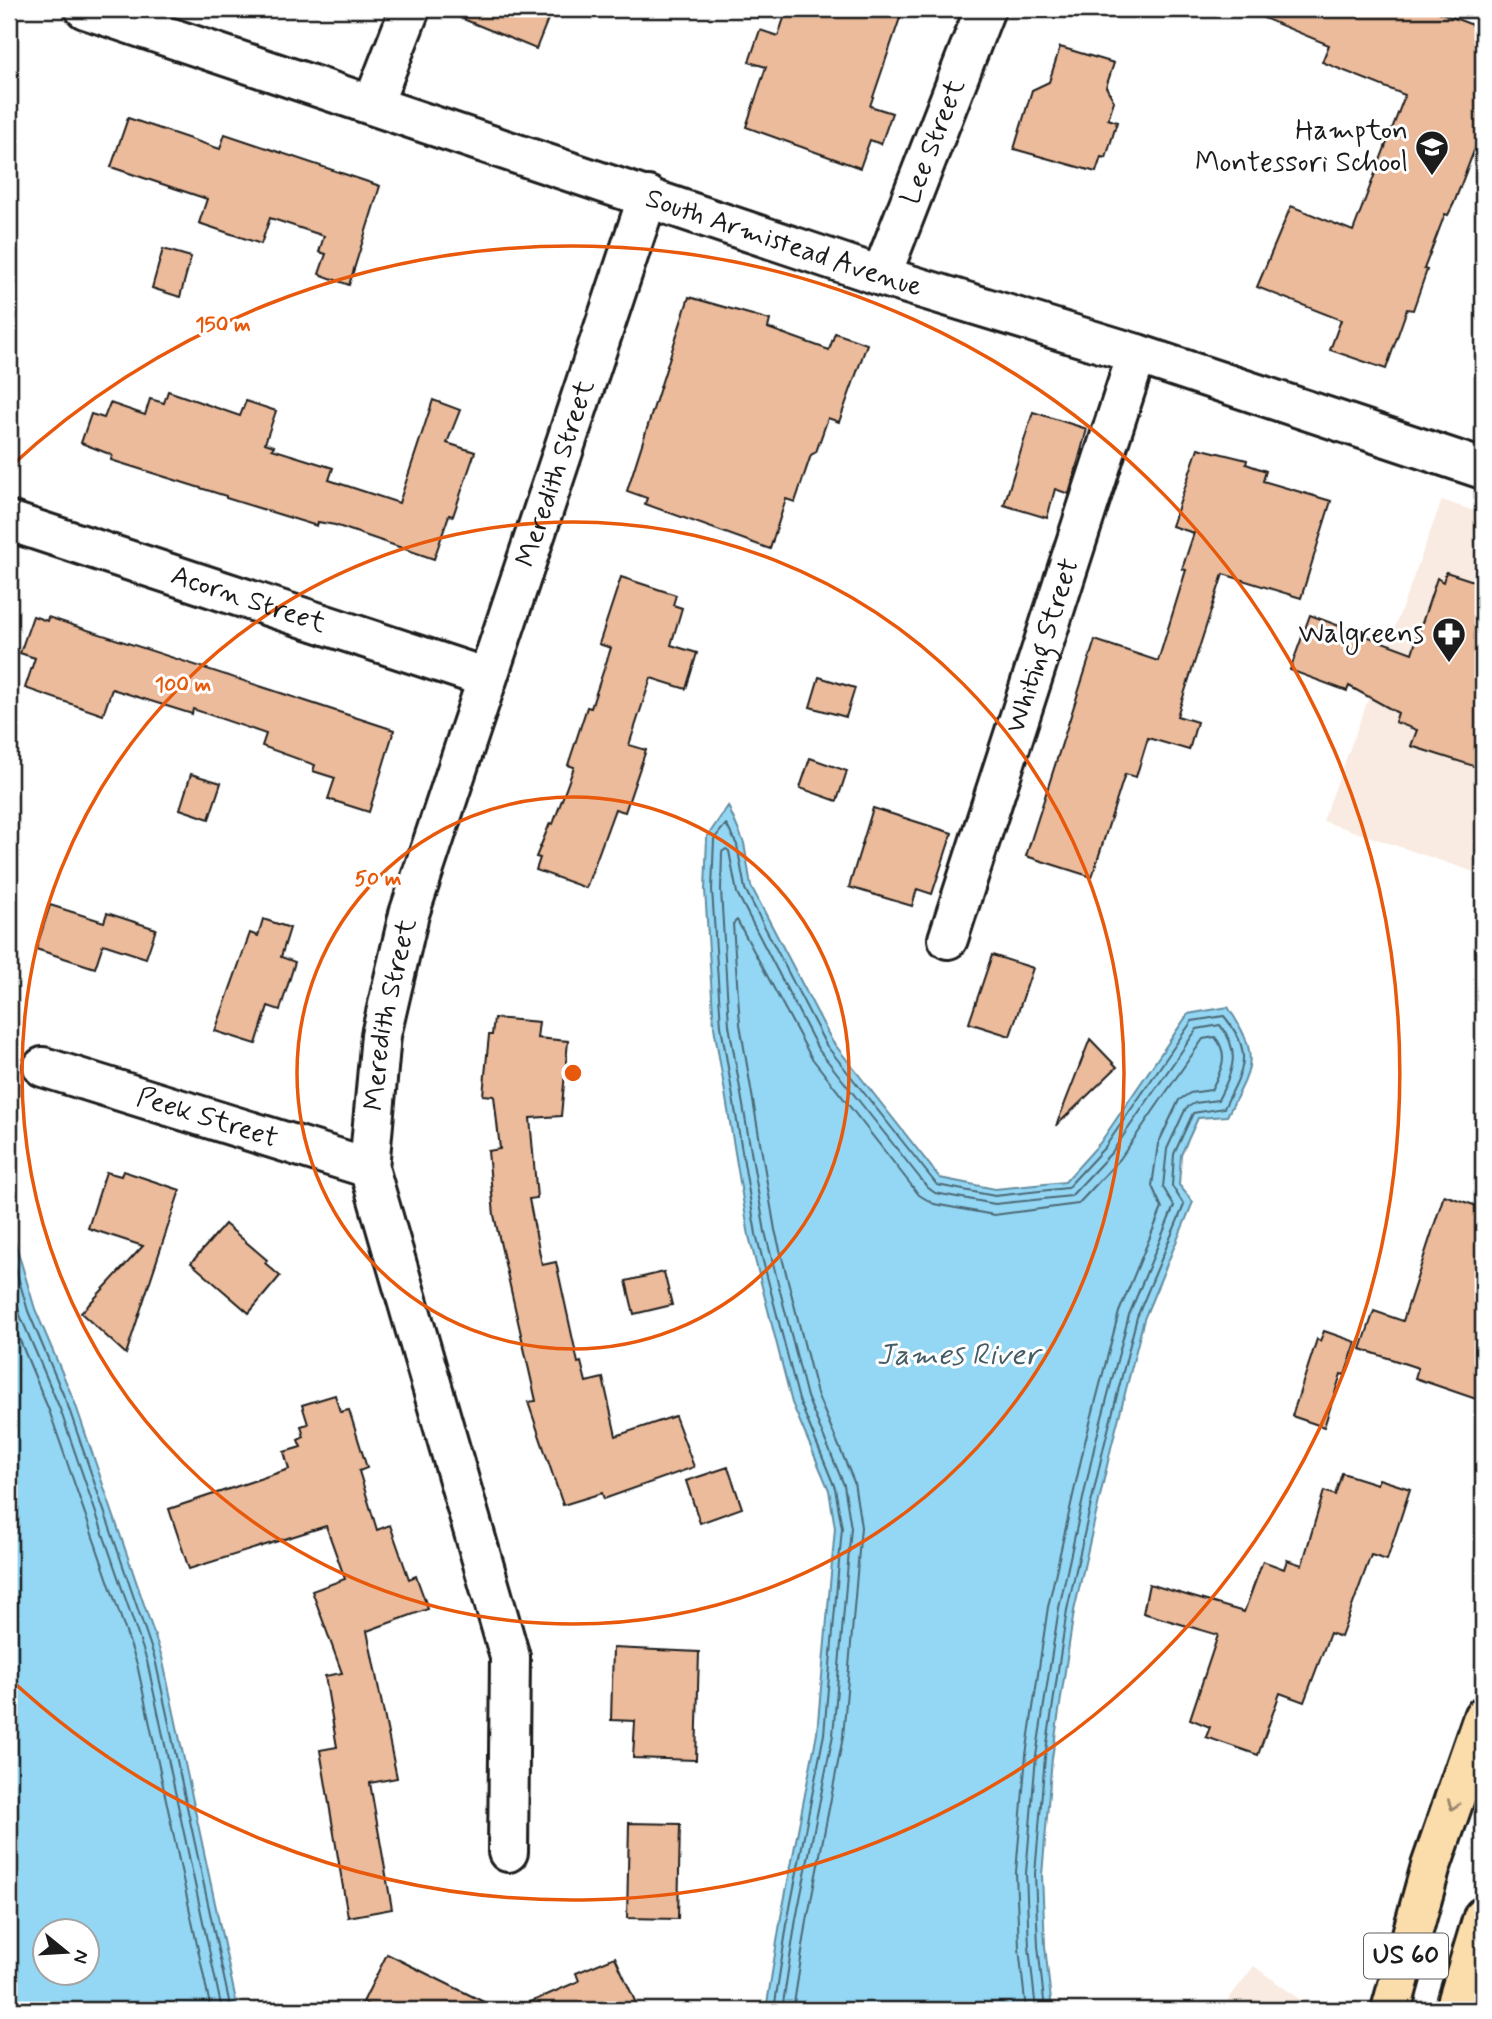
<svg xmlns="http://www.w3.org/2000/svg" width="1492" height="2019" font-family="Mynerve,sans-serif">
	<rect width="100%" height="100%" fill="#fff"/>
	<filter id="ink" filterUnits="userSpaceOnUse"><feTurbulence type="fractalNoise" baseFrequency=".0143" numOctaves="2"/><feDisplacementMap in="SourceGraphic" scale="14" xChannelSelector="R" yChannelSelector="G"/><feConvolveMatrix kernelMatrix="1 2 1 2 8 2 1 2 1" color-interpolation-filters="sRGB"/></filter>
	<g filter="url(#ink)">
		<!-- built -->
		<g fill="#f9ebe1">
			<path d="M1442,500L1483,514V875L1323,821Z"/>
			<path d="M1254,1966L1314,2010H1220Z"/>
		</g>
		<!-- water -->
		<g fill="#93d7f5" stroke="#638c9e" stroke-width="2" fill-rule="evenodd">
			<path d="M728,806L744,843L751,886L832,1041L940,1178L995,1189L1065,1182L1100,1143L1188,1014L1228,1007C1261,1058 1253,1066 1227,1116L1198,1118L1181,1155L1179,1185L1193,1202L1144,1319L1111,1448L1074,1611L1052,1758L1042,1875L1045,1946L1052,2010H766L781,1917L817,1733L835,1528L829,1490L792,1403L749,1236L714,1027L705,890L707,837Z"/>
			<path d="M9,1222L35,1309L75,1403L162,1657L238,2010H9ZM46,1932H88V1974H46Z"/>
		</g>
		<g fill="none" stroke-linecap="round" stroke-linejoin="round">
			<!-- shore -->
			<g stroke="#4c6773" stroke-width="2">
				<path d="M9,1246L28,1311L68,1406L155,1659L231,2010"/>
				<path d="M9,1277L20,1315L60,1409L147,1661L222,2010"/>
				<path d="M9,1314L50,1413L137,1664L211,2010"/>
				<path d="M774,2010L788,1918L824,1734L842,1528L835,1488L799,1400L756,1234L721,1026L712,889L714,839L726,824L737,845L745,889L826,1045L937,1185L995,1196L1067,1188L1105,1147L1192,1021L1224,1016C1255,1054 1243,1070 1224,1108L1193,1113L1174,1154L1172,1186L1184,1205L1137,1317L1104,1446L1067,1610L1045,1757L1035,1874L1038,1946L1045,2010"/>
				<path d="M782,2010L796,1919L833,1735L851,1528L844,1485L807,1397L765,1232L729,1025L721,890L722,852L726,849L729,851L737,893L818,1049L927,1187L935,1193L995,1204L1071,1196L1112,1152L1197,1029L1220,1025C1242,1052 1232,1072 1218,1100L1195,1103L1186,1108L1167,1149L1163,1187L1174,1206L1129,1315L1095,1444L1059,1608L1036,1756L1026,1873L1029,1947L1036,2010"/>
				<path d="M793,2010L807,1921L843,1737L861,1527L854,1482L817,1394L775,1230L740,1024L733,924L737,920L811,1057L919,1195L934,1204L994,1215L1078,1204L1120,1159L1203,1039L1215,1037C1230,1055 1221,1071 1211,1090L1190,1093L1179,1100L1158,1144L1152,1186L1162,1208L1119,1312L1085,1442L1048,1607L1026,1755L1016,1872L1019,1948L1026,2010"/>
			</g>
		</g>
		<!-- building -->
		<g fill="#ebbb9b" stroke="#1c1c1c" stroke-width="2">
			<path d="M439,9H552L536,49Z"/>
			<path d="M787,9H903L870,106L892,113L881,144L870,140L860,168L746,127L766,67L749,62L760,30L778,36Z"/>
			<path d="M1242,9H1431L1483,29V127L1454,203L1448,215L1445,214L1424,269L1427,270L1413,310L1407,309L1386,369L1330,350L1341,320L1257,287L1291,206L1353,231L1405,95L1322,62L1329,45Z"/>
			<path d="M1060,47L1114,63L1106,87L1114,101L1108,119L1117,122L1106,158L1101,157L1096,172L1014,149L1032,90L1049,82Z"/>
			<path d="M128,118L220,149L225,134L380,186L349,285L319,274L326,254L319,252L324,236L270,218L261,244L199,223L207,199L111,167Z"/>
			<path d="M163,249L191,257L180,297L152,288Z"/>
			<path d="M689,297L770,320L768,328L829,350L835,333L867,344L839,422L828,418L816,452L811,455L795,502L786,499L770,549L645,504L647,498L627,491Z"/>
			<path d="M168,391L240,416L246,401L276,411L265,443L274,446L272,449L333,468L329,480L399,503L433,400L460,410L447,443L475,452L453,516L449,515L434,559L335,525L318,522L317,526L226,498V496L111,460L112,455L81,443L91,414L104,418L110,403L145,415L150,399L164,403Z"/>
			<path d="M1033,412L1087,429L1069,494L1055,489L1047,518L1004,505Z"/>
			<path d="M1198,448L1247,460L1246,464L1266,471L1263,481L1331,501L1301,598L1223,574L1177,716L1197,722L1189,750L1148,738L1136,777L1125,774L1092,877L1026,856L1095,640L1158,661L1186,570L1182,569L1194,533L1172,526Z"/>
			<path d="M1446,572L1483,584V769L1411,746L1417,730L1395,722L1398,713L1349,686L1347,691L1290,670L1310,615L1412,653L1437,578L1443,582Z"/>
			<path d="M621,577L676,595L673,605L682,608L671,645L697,653L686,689L651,678L629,745L646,750L625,812L615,809L586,888L536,870L540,858L536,857L550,823L553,824L574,767L568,765L587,707L591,708L611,648L599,644Z"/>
			<path d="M33,616L47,621L48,617L394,730L369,812L328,799L335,778L313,771L315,765L262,746L266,734L193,709L192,714L112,689L103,715L25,688L35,658L20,653Z"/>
			<path d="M819,677L855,688L846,717L810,707Z"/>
			<path d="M810,758L847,771L837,801L800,788Z"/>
			<path d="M191,774L221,783L209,819L180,809Z"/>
			<path d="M873,808L952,833L932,894L917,889L912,906L849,887Z"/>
			<path d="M50,905L104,922L107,913L156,929L146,958L103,944L95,968L36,949Z"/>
			<path d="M263,919L290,928L281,957L295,962L280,1010L268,1006L256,1044L215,1031L250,933L258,936Z"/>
			<path d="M992,955L1033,968L1010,1036L969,1023Z"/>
			<path d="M494,1018L539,1022L537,1038L568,1041L561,1116L530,1118L537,1198L529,1199L542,1265L556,1262L578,1363L581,1362L586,1382L603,1378L616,1436L675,1416L694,1467L604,1499L602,1493L563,1505L528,1402L536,1401L494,1215L488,1151L500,1149L494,1096L483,1095L489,1035H492Z"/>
			<path d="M1090,1039L1117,1067L1056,1126Z"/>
			<path d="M123,1171L180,1190L126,1354L81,1313L143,1246L88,1228L106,1172L121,1176Z"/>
			<path d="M1444,1195L1483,1208V1378L1476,1399L1415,1378L1418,1368L1361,1349L1374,1311L1403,1321Z"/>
			<path d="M225,1224L267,1260L265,1263L280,1276L249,1313L191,1263Z"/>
			<path d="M664,1272L672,1305L634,1314L626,1281Z"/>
			<path d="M1324,1331L1356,1342L1345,1375L1341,1374L1324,1427L1292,1416L1317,1339L1320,1341Z"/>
			<path d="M335,1395L340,1412L349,1410L367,1468L359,1471L377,1530L390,1525L409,1579L416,1576L428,1609L367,1631L397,1778L370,1783L392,1909L348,1917L320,1750L337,1747L325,1676L342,1673L312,1591L345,1579L326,1526L189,1569L169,1509L289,1469L284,1452L301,1447L298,1440L304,1437L301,1426L308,1424L302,1405Z"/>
			<path d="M728,1467L742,1508L700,1523L686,1481Z"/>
			<path d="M1342,1473L1377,1484L1379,1479L1410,1489L1387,1560L1371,1555L1341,1637L1330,1633L1304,1702L1280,1693L1258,1755L1206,1737L1210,1727L1190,1719L1218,1635L1143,1613L1149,1584L1244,1612L1263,1561L1284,1569L1287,1560L1302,1565L1324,1491L1335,1495Z"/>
			<path d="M613,1648L699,1652L696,1760L633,1758L635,1721L611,1720Z"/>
			<path d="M629,1823L680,1824L678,1919L627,1918Z"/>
			<path d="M387,1954L500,2010H378L363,2002Z"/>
			<path d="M615,1957L639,2010H512L579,1981L576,1973Z"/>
		</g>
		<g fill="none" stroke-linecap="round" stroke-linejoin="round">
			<!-- street casing -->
			<g stroke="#1c1c1c" stroke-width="44">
				<g id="street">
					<path id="s1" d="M85,9L881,276L1137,354L1483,469"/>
					<path d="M373,104L410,9"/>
					<path id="s2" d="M881,276L985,9"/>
					<path id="s3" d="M9,521L487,678"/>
					<path id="s4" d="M948,939L1137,354"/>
					<path id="s5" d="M43,1067L369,1168"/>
					<path id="s6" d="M508,1852L510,1657L369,1168L381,1035L409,914L648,196"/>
				</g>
			</g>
			<!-- primary casing -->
			<g stroke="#1c1c1c" stroke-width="44">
				<g id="primary">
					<path d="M1391,2010L1431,1866L1483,1717"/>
					<path d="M1455,2010L1483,1917"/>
				</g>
			</g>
			<!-- street -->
			<use href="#street" stroke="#fff" stroke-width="38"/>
			<!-- primary -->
			<use href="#primary" stroke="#fbddab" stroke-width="38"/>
		</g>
		<!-- one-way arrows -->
		<defs><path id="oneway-chevron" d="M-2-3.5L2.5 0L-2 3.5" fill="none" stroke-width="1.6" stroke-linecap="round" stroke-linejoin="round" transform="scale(1.75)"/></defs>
		<use stroke="#97866b" href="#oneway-chevron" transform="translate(1453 1805) rotate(109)"/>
	</g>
	<!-- distance rings -->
	<g fill="none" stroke="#e8590c" stroke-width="3.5">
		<circle cx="573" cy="1073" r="276"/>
		<circle cx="573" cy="1073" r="551"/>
		<path d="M9 468A827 827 0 1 1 9 1678"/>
	</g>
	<!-- icons -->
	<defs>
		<g id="school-pin" transform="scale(1.75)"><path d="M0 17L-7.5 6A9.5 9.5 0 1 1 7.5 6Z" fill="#1c1c1c" stroke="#fff"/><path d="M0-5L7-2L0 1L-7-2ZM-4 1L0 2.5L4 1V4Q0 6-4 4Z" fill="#fff"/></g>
		<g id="pharmacy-pin" transform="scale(1.75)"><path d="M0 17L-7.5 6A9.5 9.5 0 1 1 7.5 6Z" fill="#1c1c1c" stroke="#fff"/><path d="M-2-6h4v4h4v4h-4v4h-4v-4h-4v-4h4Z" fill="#fff"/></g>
	</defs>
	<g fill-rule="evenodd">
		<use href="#school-pin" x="1432" y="147"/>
		<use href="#pharmacy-pin" x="1449" y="634"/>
	</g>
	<g text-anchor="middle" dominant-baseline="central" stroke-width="6" stroke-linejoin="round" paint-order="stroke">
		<!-- shield labels -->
		<rect fill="#fff" stroke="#606060" stroke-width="2" x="1364" y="1933.5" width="84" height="45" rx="5"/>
		<g font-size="26" font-weight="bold" fill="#1c1c1c">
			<text x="1406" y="1956">US 60</text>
		</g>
		<!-- poi labels -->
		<g font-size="28" fill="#1c1c1c" stroke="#fff" text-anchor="end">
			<text x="1408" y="131">Hampton<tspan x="1408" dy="32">Montessori School</tspan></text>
			<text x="1424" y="634">Walgreens</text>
		</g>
		<!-- street labels -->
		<g font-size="28" fill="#1c1c1c" stroke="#fff">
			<text stroke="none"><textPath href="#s2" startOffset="144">Lee Street</textPath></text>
			<text stroke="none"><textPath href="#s1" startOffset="737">South Armistead Avenue</textPath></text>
			<text stroke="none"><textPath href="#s6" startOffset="1426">Meredith Street</textPath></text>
			<text stroke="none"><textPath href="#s3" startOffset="252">Acorn Street</textPath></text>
			<text stroke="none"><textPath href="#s4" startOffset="308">Whiting Street</textPath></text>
			<text stroke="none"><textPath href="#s6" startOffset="859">Meredith Street</textPath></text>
			<text stroke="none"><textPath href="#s5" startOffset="172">Peek Street</textPath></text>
		</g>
		<!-- water labels -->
		<g font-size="30" font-style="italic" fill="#465d68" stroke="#fff">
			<text x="958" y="1355">James River</text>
		</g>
	</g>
	<circle cx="573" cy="1073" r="10" fill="#e8590c" stroke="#fff" stroke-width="3.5"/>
	<g font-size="21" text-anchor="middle" font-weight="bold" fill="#e8590c" stroke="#fff" stroke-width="6" stroke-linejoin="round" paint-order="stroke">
		<text x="223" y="331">150 m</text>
		<text x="183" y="691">100 m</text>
		<text x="378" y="885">50 m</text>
	</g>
	<!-- margin -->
	<rect width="1492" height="2019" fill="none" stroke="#fff" stroke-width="35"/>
	<rect x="18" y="18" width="1457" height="1984" fill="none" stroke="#1c1c1c" stroke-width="2.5" filter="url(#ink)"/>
	<!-- north arrow -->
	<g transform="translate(66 1952) rotate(108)"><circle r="33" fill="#ffffff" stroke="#a4a4a4" stroke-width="2"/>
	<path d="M0-5L12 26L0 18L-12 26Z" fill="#1c1c1c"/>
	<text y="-10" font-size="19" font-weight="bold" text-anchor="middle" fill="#1c1c1c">N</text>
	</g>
</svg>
